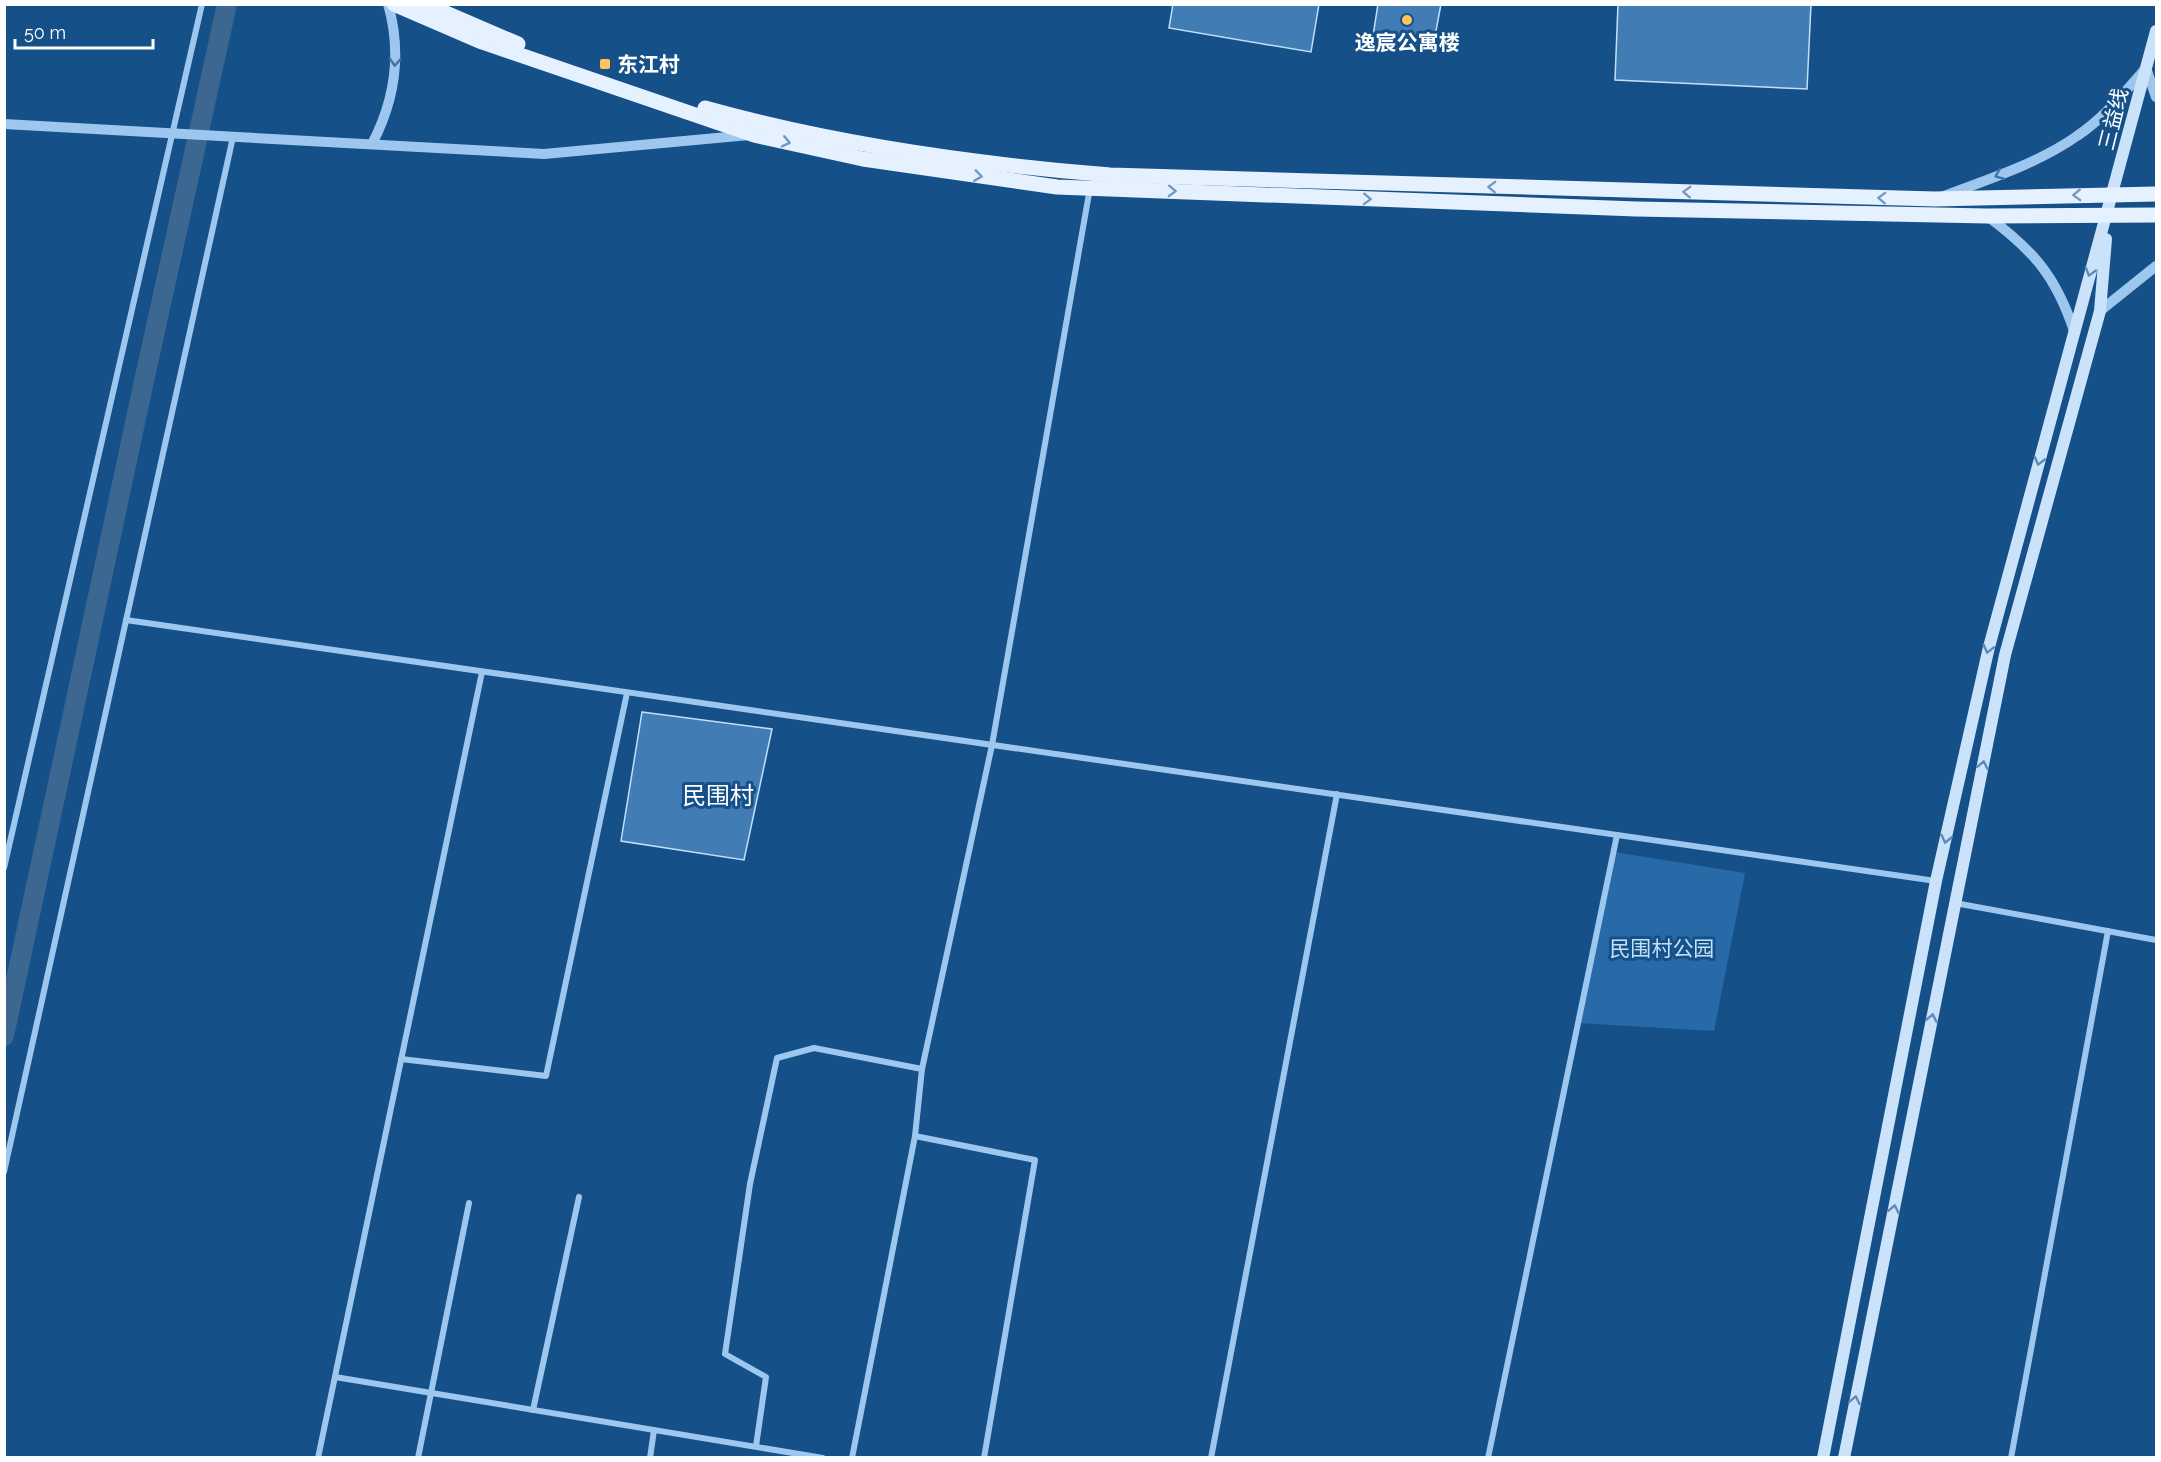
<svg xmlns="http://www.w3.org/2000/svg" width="2161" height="1462" font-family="Raleway,'Noto Sans SC',sans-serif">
	<rect width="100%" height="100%" fill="#155089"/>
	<!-- green -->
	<path fill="#286aa8" d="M1614,852L1745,873L1714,1031L1578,1023Z"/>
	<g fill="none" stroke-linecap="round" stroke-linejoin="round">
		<!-- canal -->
		<path stroke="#3c6791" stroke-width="20" d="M4,1036L144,381L227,4"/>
	</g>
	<!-- building -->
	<g fill="#427cb4" stroke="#c3e0fb" stroke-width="1.5">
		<path d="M1173,4H1319L1311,52L1169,28Z"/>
		<path d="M1378,4H1441L1433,47L1373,36Z"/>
		<path d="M1618,4H1811L1807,89L1615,80Z"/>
		<path d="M642,712L772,729L744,860L621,841Z"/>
	</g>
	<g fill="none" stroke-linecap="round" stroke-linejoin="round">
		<!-- minor -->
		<g stroke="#9dc7ef" stroke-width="6">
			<path d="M126,620L1936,881"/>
			<path d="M4,868L202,4"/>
			<path d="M1955,903L2156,940"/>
			<path d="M401,1059L546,1076L627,693"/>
			<path d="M915,1136L1035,1160L984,1458"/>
			<path d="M4,1172L233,137"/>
			<path d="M335,1377L823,1458"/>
			<path d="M533,1410L579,1197"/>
			<path d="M756,1446L766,1377L725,1354L750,1184L777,1058L814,1048L922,1069"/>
			<path d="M318,1458L482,672"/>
			<path d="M418,1458L469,1203"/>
			<path d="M650,1458L654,1430"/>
			<path d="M852,1458L915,1136L922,1069L992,745L1090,188"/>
			<path d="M1211,1458L1337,794"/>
			<path d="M1488,1458L1617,835"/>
			<path d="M2011,1458L2108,931"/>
		</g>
		<!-- tertiary -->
		<g stroke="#9dc7ef" stroke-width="10">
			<path d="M4,124L544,154L749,135"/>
			<path d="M372,144C395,100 402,53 388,4"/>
			<path d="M1944,196C1989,179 2037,164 2077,136C2104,118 2125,92 2146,68L2156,97"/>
			<path d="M1987,216C2033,250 2056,276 2074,331"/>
			<path d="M2100,311L2156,266"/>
		</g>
		<!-- secondary -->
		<g stroke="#cae2fa" stroke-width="12">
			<path d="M1823,1458L1936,881L1989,647L2156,31"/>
			<path d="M1844,1458L2005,655L2100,311L2106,239"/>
		</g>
		<!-- primary -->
		<g stroke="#e5f1ff" stroke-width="15">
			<path d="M394,4L482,42L754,135L863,159L1057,187L1636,209L1987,216L2156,215"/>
			<path d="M425,4L518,44"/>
			<path d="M705,108C837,145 973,164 1110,175L1935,199L2156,194"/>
		</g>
	</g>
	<!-- one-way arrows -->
	<defs><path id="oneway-chevron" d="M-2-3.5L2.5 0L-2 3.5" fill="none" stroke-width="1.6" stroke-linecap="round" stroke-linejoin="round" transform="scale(1.5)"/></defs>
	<g stroke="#3e74a8">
		<use href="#oneway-chevron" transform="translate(395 62) rotate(93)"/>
		<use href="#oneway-chevron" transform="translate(1999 175) rotate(158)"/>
	</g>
	<g stroke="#7398be">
		<use href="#oneway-chevron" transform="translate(786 142) rotate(13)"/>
		<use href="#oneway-chevron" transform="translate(978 176) rotate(8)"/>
		<use href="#oneway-chevron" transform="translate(1492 187) rotate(-178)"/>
		<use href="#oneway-chevron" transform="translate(1172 191) rotate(2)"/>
		<use href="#oneway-chevron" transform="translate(1687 192) rotate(-178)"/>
		<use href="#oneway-chevron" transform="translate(2077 195) rotate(178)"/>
		<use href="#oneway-chevron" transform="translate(1882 198) rotate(-178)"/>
		<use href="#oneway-chevron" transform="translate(1367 199) rotate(2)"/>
	</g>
	<g stroke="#5d8ab6">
		<use href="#oneway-chevron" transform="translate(2090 272) rotate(106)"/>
		<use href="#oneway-chevron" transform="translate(2039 461) rotate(105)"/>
		<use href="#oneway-chevron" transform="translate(1988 649) rotate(104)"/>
		<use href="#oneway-chevron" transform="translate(1983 765) rotate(-79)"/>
		<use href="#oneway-chevron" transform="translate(1946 839) rotate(103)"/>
		<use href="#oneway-chevron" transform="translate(1932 1018) rotate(-79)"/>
		<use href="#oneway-chevron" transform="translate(1894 1209) rotate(-79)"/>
		<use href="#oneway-chevron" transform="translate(1855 1400) rotate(-79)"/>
	</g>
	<!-- markers -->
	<g fill="#ffc55b" stroke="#155089" stroke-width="2">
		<circle cx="1407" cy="20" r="6"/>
		<rect x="599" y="58" width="12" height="12" rx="3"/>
	</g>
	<g text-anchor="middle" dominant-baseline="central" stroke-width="6" stroke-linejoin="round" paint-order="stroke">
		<!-- poi labels -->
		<g font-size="21" font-weight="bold" fill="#fff" stroke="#155089">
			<text x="1407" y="42">逸宸公寓楼</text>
			<text x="617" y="64" text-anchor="start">东江村</text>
		</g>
		<!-- street labels -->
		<g font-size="21" fill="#fff" stroke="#155089">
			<text transform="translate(2113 119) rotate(-76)">三益线</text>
		</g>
		<!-- park labels -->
		<g font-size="21" fill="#c3e0fb" stroke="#155089">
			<text x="1662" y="948">民围村公园</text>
		</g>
		<!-- quarter labels -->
		<g font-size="24" fill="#fff" stroke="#155089">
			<text x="718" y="795">民围村</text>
		</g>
	</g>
	<!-- border -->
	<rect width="2161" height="1462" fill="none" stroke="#ffffff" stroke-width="12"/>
	<!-- scale -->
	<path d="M15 39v9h138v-9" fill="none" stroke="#ffffff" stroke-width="3"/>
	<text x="24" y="39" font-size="18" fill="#ffffff" stroke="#155089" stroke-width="4.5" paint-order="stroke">50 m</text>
</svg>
